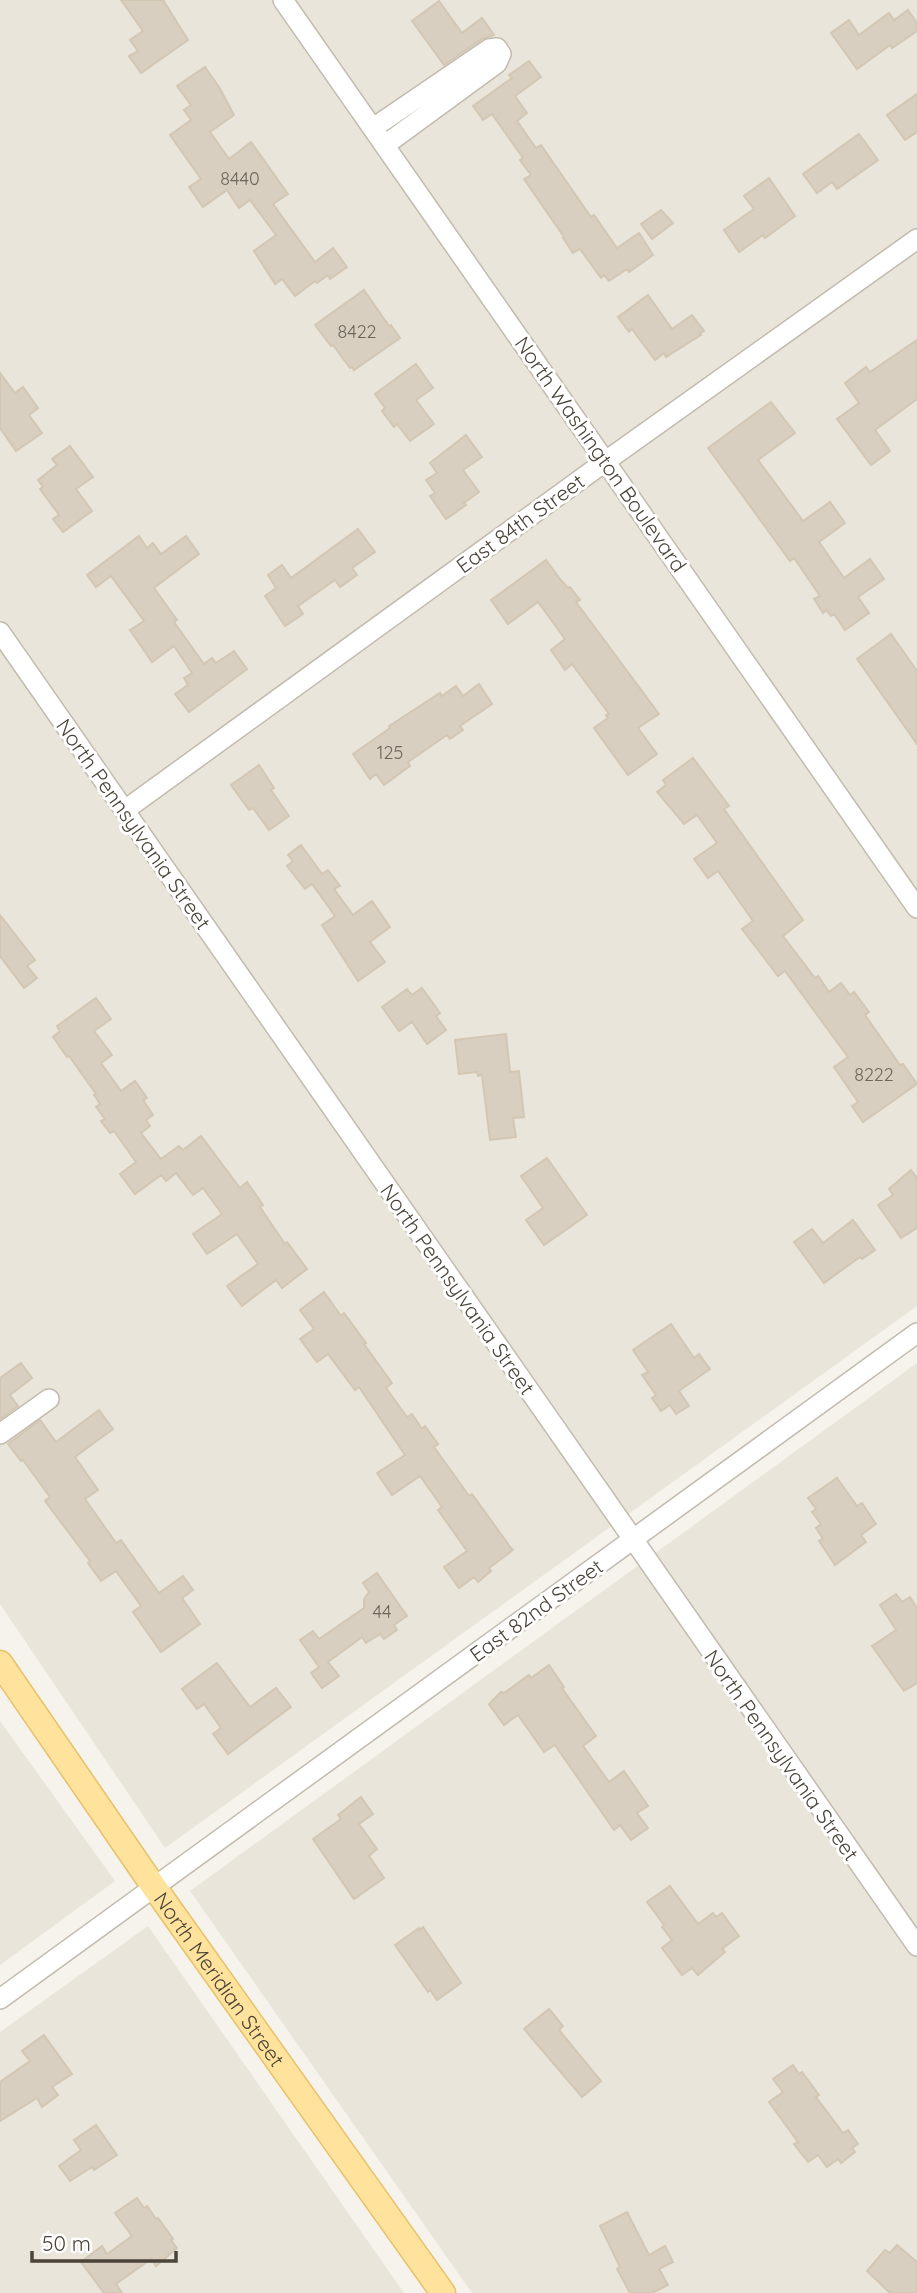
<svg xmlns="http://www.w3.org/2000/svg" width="917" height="2293" font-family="Quicksand,sans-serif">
	<rect width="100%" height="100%" fill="#f6f3ec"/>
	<!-- residential -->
	<g fill="#eae5da">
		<path d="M0,0H917V1306L165,1848L0,1604Z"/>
		<path d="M917,1363V2293H472L190,1891Z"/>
		<path d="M0,1721L115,1881L0,1965Z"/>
		<path d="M148,1926L404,2293H0V2032Z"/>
	</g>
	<!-- building -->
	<g fill="#d8cfc1" stroke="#d3c7b4" stroke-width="2">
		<path d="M121,0H163L188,40L141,73L129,56L138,51L130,40L143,31Z"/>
		<path d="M439,1L462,33L482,18L494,35L482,39L444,65L412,21Z"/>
		<path d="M908,10L917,23V31L892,48L890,45L857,69L831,33L849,20L859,35L889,13L894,20Z"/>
		<path d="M529,61L541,77L515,96L527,113L517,121L536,148L541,145L591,217L594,215L617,248L639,233L653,255L629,272L627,269L609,281L604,275L601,278L580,249L573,253L563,238L564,237L524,179L531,175L520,160L523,158L492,114L483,120L473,106L512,78L509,75Z"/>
		<path d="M205,67L219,87L234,115L210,132L229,159L251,142L288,194L273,204L315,262L333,248L347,267L330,279L328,275L317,283L315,281L295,296L282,279L275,284L254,251L276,235L250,200L239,208L227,190L203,207L189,187L201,179L170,135L191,120L184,110L191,105L177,86Z"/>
		<path d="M917,94V132L905,140L887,115Z"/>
		<path d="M859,134L878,160L837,189L832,182L817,193L803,174Z"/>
		<path d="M769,178L795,216L765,238L763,235L739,252L724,230L754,209L744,196Z"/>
		<path d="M661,210L673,223L652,239L641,224Z"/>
		<path d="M364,290L389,326L391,325L400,338L354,370L352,367L350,368L333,345L331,346L315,325Z"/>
		<path d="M648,295L672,329L692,315L704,331L700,333L701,335L666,357L664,353L655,360L632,329L629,332L618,317Z"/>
		<path d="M917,340V399L875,430L890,451L871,465L837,419L859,403L845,383L866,367L870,372Z"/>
		<path d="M416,364L433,388L416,400L434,424L410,441L397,424L394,427L382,411L385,408L375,394Z"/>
		<path d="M0,373L15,393L23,387L38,408L29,415L42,433L16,451L0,428Z"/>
		<path d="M771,402L795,433L758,460L803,521L830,502L845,523L819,542L844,578L870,559L884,579L858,597L869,613L845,630L834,614L831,616L826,610L823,613L814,599L820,596L794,558L790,561L708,448Z"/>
		<path d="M466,435L482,457L463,470L479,492L464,503L466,505L446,519L430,496L435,493L426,480L437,473L430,463Z"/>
		<path d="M70,446L93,477L76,489L92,511L63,532L53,519L59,515L40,489L43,487L38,480L57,465L52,459Z"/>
		<path d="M358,529L375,552L352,568L357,575L340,587L335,580L298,606L303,614L285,626L265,596L276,588L268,575L282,565L291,578Z"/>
		<path d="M139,536L147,548L153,543L161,554L186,536L199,554L154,588L177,620L174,622L204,664L212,658L216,663L234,651L247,669L189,712L175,694L188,685L184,678L192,673L174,646L152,662L130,630L144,621L111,576L96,587L87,575Z"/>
		<path d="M546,560L560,579L568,588L570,587L580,600L576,602L659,714L638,728L657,754L628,775L594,728L608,718L606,715L609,714L572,664L565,670L551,650L565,639L538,602L508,624L491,600Z"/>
		<path d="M891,634L917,671V744L857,659Z"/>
		<path d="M479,684L492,704L460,726L463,730L450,739L447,735L408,762L410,766L384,785L376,774L370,779L353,754L390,728L389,726L440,693L442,696L456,686L463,696Z"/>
		<path d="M693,758L729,806L724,809L803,920L783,936L815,978L818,976L829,992L841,983L850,995L854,992L869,1012L865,1015L900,1065L903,1064L917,1084L863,1122L852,1106L858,1102L834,1067L848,1057L785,971L778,976L742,929L753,921L718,871L708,878L694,859L717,843L697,815L684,824L657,792L666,785L663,780Z"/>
		<path d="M259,765L274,788L271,790L289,816L269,830L253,808L249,810L231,785Z"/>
		<path d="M301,845L322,874L328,870L340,886L334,889L353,915L372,901L390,927L370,942L385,962L358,981L322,925L335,916L312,884L305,889L287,866L293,861L288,855Z"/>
		<path d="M0,915L35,960L27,966L37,978L24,988L0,956Z"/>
		<path d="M422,988L440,1013L436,1016L446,1030L427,1044L412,1022L399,1031L382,1007L407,989L412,995Z"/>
		<path d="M96,998L111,1019L94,1031L112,1055L101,1063L121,1091L135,1081L147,1098L143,1100L153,1115L146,1120L150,1126L141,1133L161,1159L179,1146L183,1150L201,1136L240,1188L247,1182L263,1205L260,1207L285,1244L287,1242L307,1269L282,1288L276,1280L242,1306L227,1286L258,1264L237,1234L207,1254L193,1234L222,1214L203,1188L193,1195L176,1173L166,1181L161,1175L135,1194L120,1174L136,1162L114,1131L110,1133L101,1121L105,1119L96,1107L100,1104L94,1095L96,1094L69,1056L67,1057L53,1037L60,1031L57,1026Z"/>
		<path d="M506,1034L510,1072L519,1071L524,1117L513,1118L516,1137L490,1140L482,1075L478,1076L477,1072L459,1074L455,1040Z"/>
		<path d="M547,1158L587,1215L544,1245L526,1220L543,1208L521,1176Z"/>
		<path d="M911,1170L917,1178V1228L901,1238L878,1205L893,1195L889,1189Z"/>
		<path d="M853,1220L875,1250L862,1259L860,1257L824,1283L794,1242L812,1229L823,1243Z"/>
		<path d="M324,1292L341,1316L344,1313L366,1343L364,1344L392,1383L386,1388L407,1417L412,1414L422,1429L425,1426L438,1444L434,1447L457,1479L469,1496L472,1494L511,1548L513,1550L489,1568L491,1571L478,1582L474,1577L459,1588L444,1567L467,1551L438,1510L442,1507L420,1476L392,1495L377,1473L405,1455L359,1387L355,1390L328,1354L317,1362L300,1339L314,1329L300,1310Z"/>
		<path d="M671,1324L694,1358L699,1354L710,1369L679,1391L689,1406L676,1414L670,1405L661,1411L652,1398L656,1395L642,1375L648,1372L633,1350Z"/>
		<path d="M21,1363L32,1378L10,1395L18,1406L0,1419V1378Z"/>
		<path d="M99,1410L113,1429L75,1457L98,1490L85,1499L116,1543L121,1540L159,1593L183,1576L193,1590L182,1598L200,1624L161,1652L133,1612L141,1606L116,1571L101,1581L88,1563L90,1561L45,1501L50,1497L23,1460L21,1461L8,1444L40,1420L56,1442Z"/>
		<path d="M837,1478L857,1506L862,1503L876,1524L861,1535L866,1542L835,1565L819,1541L823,1539L816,1528L821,1524L812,1512L816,1509L808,1498Z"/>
		<path d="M377,1573L407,1616L394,1625L397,1630L384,1639L380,1634L366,1643L362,1637L328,1662L339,1676L322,1688L311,1673L319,1667L300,1640L313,1631L319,1639L364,1608V1599L369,1592L363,1583Z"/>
		<path d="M896,1594L902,1602L910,1597L917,1608V1683L904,1691L872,1646L896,1630L880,1605Z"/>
		<path d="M217,1663L250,1707L276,1688L291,1707L228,1754L213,1734L221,1728L204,1704L197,1709L182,1689Z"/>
		<path d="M549,1665L564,1687L562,1688L596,1736L583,1746L609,1782L624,1771L648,1806L637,1813L648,1828L631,1840L620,1825L614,1830L555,1745L544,1752L518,1715L504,1725L489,1704L501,1692L504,1693L529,1675L531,1678Z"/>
		<path d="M361,1797L373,1814L359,1824L377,1849L369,1856L384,1878L354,1899L313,1839L341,1819L338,1815Z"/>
		<path d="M670,1886L698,1924L713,1913L716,1917L722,1913L739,1936L722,1949L725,1952L698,1975L692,1968L682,1975L662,1948L672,1940L662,1927L664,1925L647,1902Z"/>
		<path d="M423,1927L461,1983L437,2000L430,1990L428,1992L395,1945L419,1928L420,1930Z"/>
		<path d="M549,2009L563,2026L559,2030L601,2081L582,2097L524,2029Z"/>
		<path d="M44,2035L72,2074L52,2087L58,2095L42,2107L37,2098L0,2121V2082L30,2061L22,2051Z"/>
		<path d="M793,2065L799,2074L802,2072L819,2095L816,2097L843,2133L848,2130L858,2144L852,2148L855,2152L841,2163L838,2159L827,2167L818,2155L808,2162L794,2144L798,2142L769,2102L783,2092L773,2079Z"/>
		<path d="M96,2125L117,2155L94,2170L92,2167L70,2181L59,2166L81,2150L74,2140Z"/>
		<path d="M137,2198L144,2208L147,2206L156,2219L158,2218L173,2239L171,2240L177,2248L156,2266L151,2259L116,2284L122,2293H104L81,2262L102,2246L107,2254L132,2236L115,2213Z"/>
		<path d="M627,2212L649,2255L665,2246L673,2262L659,2269L668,2285L652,2293H630L617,2269L620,2267L600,2226Z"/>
		<path d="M897,2245L917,2262V2293H890L867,2271L885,2250L890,2253Z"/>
	</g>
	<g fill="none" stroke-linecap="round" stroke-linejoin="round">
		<!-- minor casing -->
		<g stroke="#c2bbae" stroke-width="22">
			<g id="minor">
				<path d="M283,0L917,908"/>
				<path d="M373,128L489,49L497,48L501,54L497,63L385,145"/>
				<path d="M0,632L917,1946"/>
				<path d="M125,810L606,461L917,239"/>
				<path d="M0,1434L49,1399"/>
				<path d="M0,1999L917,1333"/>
			</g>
		</g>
		<!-- major casing -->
		<g stroke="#e6c16a" stroke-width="27">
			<g id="major">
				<path id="s1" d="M0,1663L154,1887L443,2293"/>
			</g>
		</g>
		<!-- minor -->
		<use href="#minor" stroke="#fff" stroke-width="19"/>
		<!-- major -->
		<use href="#major" stroke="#ffe39c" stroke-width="24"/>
	</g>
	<g text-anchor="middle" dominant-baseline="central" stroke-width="6" stroke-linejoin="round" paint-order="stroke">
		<!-- number labels -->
		<g font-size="18" fill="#6e675b">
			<text x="240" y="178">8440</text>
			<text x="357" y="331">8422</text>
			<text x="390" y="752">125</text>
			<text x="874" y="1074">8222</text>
			<text x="382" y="1611">44</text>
		</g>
		<!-- street labels -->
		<g font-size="21" fill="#4b4439" stroke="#fff">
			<text transform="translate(601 454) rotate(55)">North Washington Boulevard</text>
			<text transform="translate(520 523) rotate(-36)">East 84th Street</text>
			<text transform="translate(134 824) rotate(55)">North Pennsylvania Street</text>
			<text transform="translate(458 1289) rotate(55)">North Pennsylvania Street</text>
			<text transform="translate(536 1610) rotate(-36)">East 82nd Street</text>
			<text transform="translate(782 1755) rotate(55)">North Pennsylvania Street</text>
			<text stroke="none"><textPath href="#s1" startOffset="385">North Meridian Street</textPath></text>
		</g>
	</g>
	<!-- scale -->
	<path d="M32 2251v10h144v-10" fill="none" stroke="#4b4439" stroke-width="3.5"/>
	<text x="42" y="2251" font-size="21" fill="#4b4439" stroke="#ffffff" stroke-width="5" paint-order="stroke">50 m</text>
</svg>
